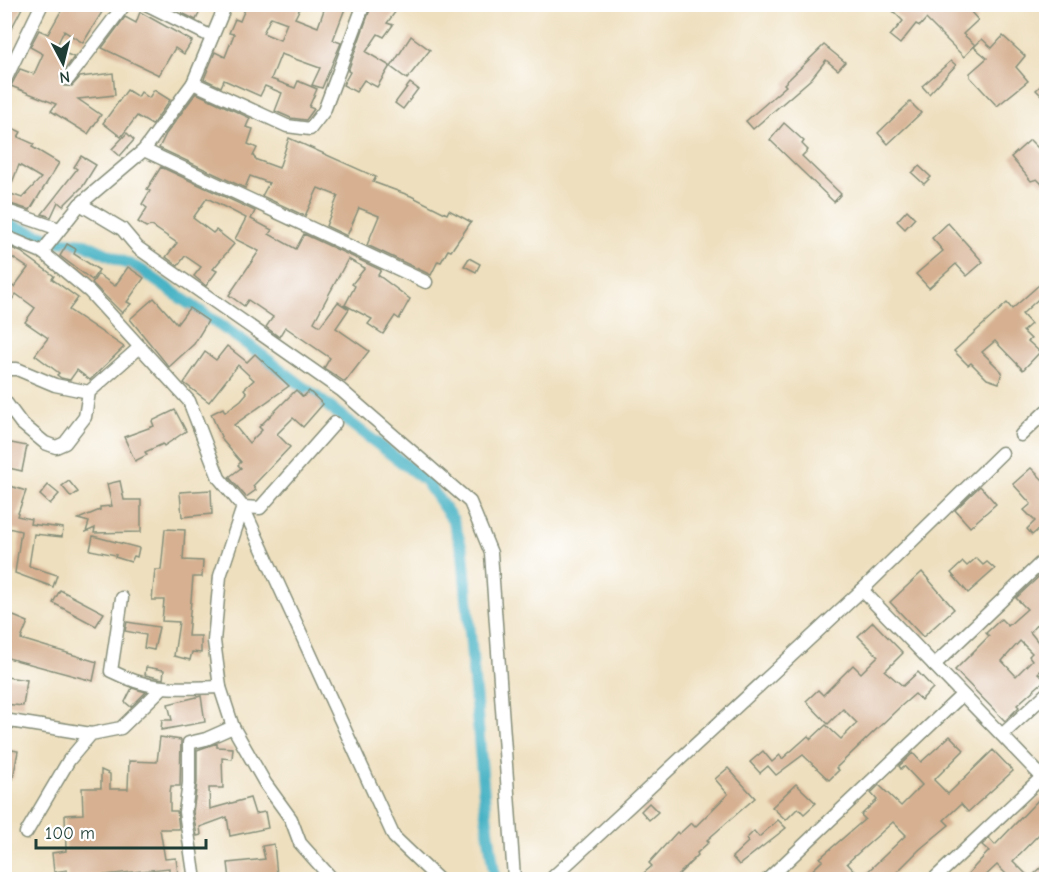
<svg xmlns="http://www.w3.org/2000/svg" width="1051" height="884" font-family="'Comic Neue',sans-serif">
	<rect width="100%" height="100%" fill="#fff"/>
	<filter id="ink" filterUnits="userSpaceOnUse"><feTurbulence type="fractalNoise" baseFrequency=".0167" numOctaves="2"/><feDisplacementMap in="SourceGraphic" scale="12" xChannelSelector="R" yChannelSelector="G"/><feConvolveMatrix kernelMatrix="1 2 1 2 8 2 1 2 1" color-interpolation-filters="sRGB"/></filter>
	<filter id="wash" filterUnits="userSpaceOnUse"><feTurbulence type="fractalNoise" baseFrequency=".008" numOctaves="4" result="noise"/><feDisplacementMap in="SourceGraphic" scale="24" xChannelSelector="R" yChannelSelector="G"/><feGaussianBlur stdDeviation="1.35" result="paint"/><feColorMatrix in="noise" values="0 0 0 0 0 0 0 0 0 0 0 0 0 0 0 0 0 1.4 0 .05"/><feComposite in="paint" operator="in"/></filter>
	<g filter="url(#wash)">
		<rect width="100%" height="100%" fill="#eedfbe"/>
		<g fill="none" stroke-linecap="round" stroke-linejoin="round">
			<!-- canal -->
			<path stroke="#47b2c4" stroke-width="12" d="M4,223L57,241L85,244L141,270L247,344L425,480L453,520L463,552L485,807L495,880"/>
		</g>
		<g id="blocks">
			<!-- building -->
			<g fill="#d6b091" fill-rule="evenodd">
				<path d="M4,4H24L4,43Z"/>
				<path d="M65,4H107L83,43L64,31L55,49L74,57L60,77L64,86H72L80,77L113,73L115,95L78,99L101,115L88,134L51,111L56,104L11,86L20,69L34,74L43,54L30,47L39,30L48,34Z"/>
				<path d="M185,4H203L196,20L182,13Z"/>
				<path d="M247,4H302L295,18L318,27L326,4H355L353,9L346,6L333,40L341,43L322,88L312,85L320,68L281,54L271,79L295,88L298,81L317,89L309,107L314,109L306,120L291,118L275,111L282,93L265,86L260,96L224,80L221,87L204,79L215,52L225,57L234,34L229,33L235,19L240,21ZM271,17L287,23L280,40L263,33Z"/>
				<path d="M372,4L396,11L387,23L393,25L384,37L378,34L366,52L390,66L377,87L364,80L356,92L343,85L350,72L348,71Z"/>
				<path d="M886,4H964L978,20L963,34L975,45L964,57L926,19L920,26L916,24L900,44L890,36L903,21Z"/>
				<path d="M140,12L192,41L184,54L175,48L159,75L102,48L125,17L136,23Z"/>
				<path d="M411,36L430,50L407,79L391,67Z"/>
				<path d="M1003,36L1025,56L1016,67L1028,81L997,106L970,77V73L987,58L974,47L982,39L992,48Z"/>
				<path d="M824,45L845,62L838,70L826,60L811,79L753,129L746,121L786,86L784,84Z"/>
				<path d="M951,61L956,65L929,94L922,86Z"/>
				<path d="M1047,80V101L1036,90Z"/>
				<path d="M410,83L418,89L403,109L395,103Z"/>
				<path d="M127,90L138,97L141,92L149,98L154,90L170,100L152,125L137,116L121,137L103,123Z"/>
				<path d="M196,93L250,118L246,127L253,129L248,144L257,148L253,156L257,160L279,168L289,138L376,177L373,182L411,196L447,214L449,210L471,222L451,251L448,250L441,262L438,261L431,275L367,245L379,216L359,208L347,236L326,226L338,196L318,188L305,216L262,196L269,183L250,176L245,188L159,148L166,134Z"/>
				<path d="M910,102L921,113L888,144L878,133Z"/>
				<path d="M784,123L804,141L802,144L808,150L802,156L841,194L834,202L770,140Z"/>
				<path d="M4,124L21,132L18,137L34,144L32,147L59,163L30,210L4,202V173L8,165L4,163ZM19,165L41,178L22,198L8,193Z"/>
				<path d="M127,133L134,140L120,156L112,149Z"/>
				<path d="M1030,140L1047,157V180L1042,184L1037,179L1031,181L1011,157Z"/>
				<path d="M81,156L96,165L83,186L63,206L58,202L51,217L42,214L77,169L74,167Z"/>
				<path d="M919,166L931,177L924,184L912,173Z"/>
				<path d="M161,167L255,211L251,219L272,230L269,234L296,249L304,234L381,270L378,275L410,299L399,319L395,316L383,334L368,324L372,319L345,305L355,286L352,284L365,268L348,259L314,322L320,326L338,302L349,309L336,328L369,351L345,382L324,368L330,358L285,327L279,337L266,327L273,317L248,300L244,306L229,295L259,251L235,239L246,218L207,198L193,218L213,233L216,230L234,244L213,269L217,271L206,286L194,276L201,267L185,256L178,266L166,257L177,243L152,226L146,227L138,222L147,208L142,204L150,191L147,189Z"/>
				<path d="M907,210L915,218L905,229L897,221Z"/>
				<path d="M948,223L983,262L967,276L956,264L929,288L916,274L943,251L932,238Z"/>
				<path d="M67,244L76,249L74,254L99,270L92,280L60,256Z"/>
				<path d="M4,245L21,252L54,276L52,279L78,298L69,310L124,347L90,380L77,370L70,380L61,378L57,375L59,373L35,355L48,338L25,322L35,308L16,294L11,301L4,296V281L14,287L28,268L10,256L4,255Z"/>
				<path d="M469,258L480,264L476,272L464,266Z"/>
				<path d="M128,267L144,278L127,302L131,304L122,313L92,283L98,274L115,286Z"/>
				<path d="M1039,285L1046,292L1022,314L1031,324L1023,331L1031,339L1028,341L1040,352L1023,370L995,341L982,352L1002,372L999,383L987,379L971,363L968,365L954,351L1007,303L1012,309Z"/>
				<path d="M154,298L177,324L189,308L208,321L194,344L169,367L130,319Z"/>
				<path d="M227,346L247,362L255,354L289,386L234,425L249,443L262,430L259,427L296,390L303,397L309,391L323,404L303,427L293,418L277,434L290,447L253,486L256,490L246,497L229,477L241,468L238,465L241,462L223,441L211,414L223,408L225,412L241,400L247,393L244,389L254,380L238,365L209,402L184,383L205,352L216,360Z"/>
				<path d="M175,410L186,431L164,446L163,444L145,452L147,455L135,461L124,437L154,426L152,421Z"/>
				<path d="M6,442L27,446L22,471L4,467Z"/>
				<path d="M1031,468L1047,484V522L1032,535L1027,529L1035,521L1024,510L1031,504L1013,484Z"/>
				<path d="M69,481L78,492L71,497L62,486Z"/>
				<path d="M120,481L124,500H141V532L94,533L95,528L86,532L89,522L78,519L100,510V507L112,506L107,484Z"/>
				<path d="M4,484L26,491L17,516L31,519L30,524L63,528L62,537L34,534L29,566L57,575L53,587L15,573L21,531L4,527Z"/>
				<path d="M48,485L59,494L50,504L40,495Z"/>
				<path d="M980,486L996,504L970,527L955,510Z"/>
				<path d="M211,490L212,514L182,517L180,492Z"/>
				<path d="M165,529L185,530L183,560L203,561L202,577H193L188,636H201V653L192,652L190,660L174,656L179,622L162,621L164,600H152L155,570H161Z"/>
				<path d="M93,536L139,548L137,557L134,556L131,562L115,557L116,555L90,550Z"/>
				<path d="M976,558L983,565L987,562L995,569L968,593L951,573L963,562L967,566Z"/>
				<path d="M1047,569V613L1030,632L1047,653V665L1038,673L1045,680L1017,705L1019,707L1005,721L955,670L989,636L986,633L1001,619L1008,626L1027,609L1016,598ZM1020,641L1032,653L1029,656L1032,660L1016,676L1002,661Z"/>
				<path d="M922,572L954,609L923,637L890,602Z"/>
				<path d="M60,590L104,613L96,626L53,603Z"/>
				<path d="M4,612L28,622L21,639L97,662L93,681L4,657Z"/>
				<path d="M127,622L159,627L154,650L144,648L146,635L125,631Z"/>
				<path d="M873,622L903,653L885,671L903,686L918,672L933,688L921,700L915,694L900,707L836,768L839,770L829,780L803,755L776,775L768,766L760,773L750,762L763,751L772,762L780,755L782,759L808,736L811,739L826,725L841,739L857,723L843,709L828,724L806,701L818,690L823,695L853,665L861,673L878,656L858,636Z"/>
				<path d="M146,667L164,670L163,679L145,675Z"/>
				<path d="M6,677L27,680L23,706L4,704Z"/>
				<path d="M132,688L146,692L131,707L125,702Z"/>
				<path d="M201,696L205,722L161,730L162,720H172L168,704Z"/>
				<path d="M950,736L964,750L934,780L948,794L993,750L1013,771L968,812L961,804L944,820L949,825L920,849L890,879H803L823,860L820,858L865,819L861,815L877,800L871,793L879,785L901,806L922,785L904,766L901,769L899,766L913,753L921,762ZM893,822L906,835L861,878L847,863Z"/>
				<path d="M160,737L181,740L180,786H171L170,792V811H177L179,829H160L165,859L176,858L178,874L169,875V868L68,879L67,870L54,872L52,853L66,851L65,815L83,814L82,788H101V770L110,774V789H128L129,761L157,762Z"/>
				<path d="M217,743V747L233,748L232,759L222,758L223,788H209L210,809L250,798L255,814L265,812L268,828L230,836L227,817L200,827L201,835L197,836L193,812L197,783V750Z"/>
				<path d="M7,749L18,751L13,779L4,778Z"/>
				<path d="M728,768L755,798L707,840L709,842L697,853L698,855L674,879H637L652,866L649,863L677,832L679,834L691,823L695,827L728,794L715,779Z"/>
				<path d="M796,784L816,803L804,814L798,808L786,820L772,807Z"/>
				<path d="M1040,798L1047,805V826L1013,861L1030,878L1047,862V879H1011L997,865L982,879H963L989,851L982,845L989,838L995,845Z"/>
				<path d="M649,803L658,812L649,820L641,811Z"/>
				<path d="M778,820L786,828L739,865L732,857L748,842L746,839L754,831L759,837Z"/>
				<path d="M274,844L277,875L230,879L228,863L265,859L262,846Z"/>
			</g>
		</g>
	</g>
	<g filter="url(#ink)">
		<use href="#blocks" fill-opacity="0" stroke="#868e79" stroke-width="1.5"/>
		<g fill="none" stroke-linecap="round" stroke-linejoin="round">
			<!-- minor casing -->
			<g stroke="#868e79" stroke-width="15">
				<g id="minor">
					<path d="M146,4L212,37"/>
					<path d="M68,79L125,4"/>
					<path d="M4,82L42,4"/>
					<path d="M193,83L287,126L310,129L324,111L364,4"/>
					<path d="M144,150L426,282"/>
					<path d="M80,204L122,229L138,248L341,390L470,502L491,553L514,878L517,880"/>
					<path d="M4,210L59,229"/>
					<path d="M4,236L42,252L90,292L189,401L219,478L243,507L394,837L439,880"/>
					<path d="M42,252L80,204L144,150L193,83L226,4"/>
					<path d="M4,369H17L55,385L89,392"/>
					<path d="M4,400L21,423L45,443L56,447L65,443L85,417L89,392L140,347"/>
					<path d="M1021,435L1046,411"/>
					<path d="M862,590L1046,781"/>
					<path d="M122,598L111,671C153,692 175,688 220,687"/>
					<path d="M934,665L1046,558"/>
					<path d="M4,720L91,734"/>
					<path d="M1002,735L1046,694"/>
					<path d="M26,833L69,760L91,734L121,728L161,689"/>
					<path d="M195,880L185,812L189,783V743L206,739L233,727"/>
					<path d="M333,880L300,843L291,819L265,783L233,727L220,687L214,641L220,576L243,507L260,508L335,423"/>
					<path d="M550,880L862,590L1002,453"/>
					<path d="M767,880L962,695"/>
					<path d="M933,880L1042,777"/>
				</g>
			</g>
			<!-- minor -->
			<use href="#minor" stroke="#fff" stroke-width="12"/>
		</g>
	</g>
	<!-- margin -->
	<rect width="1051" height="884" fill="none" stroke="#fff" stroke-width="24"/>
	<!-- north arrow -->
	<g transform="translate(63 63) rotate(173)" stroke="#ffffff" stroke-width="4.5" paint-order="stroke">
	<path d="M0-4.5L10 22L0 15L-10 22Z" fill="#1f3d34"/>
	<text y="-9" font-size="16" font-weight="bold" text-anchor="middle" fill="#1f3d34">N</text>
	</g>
	<!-- scale -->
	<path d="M36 839v9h170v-9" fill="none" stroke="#1f3d34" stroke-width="3"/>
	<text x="45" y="839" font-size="18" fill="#1f3d34" stroke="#ffffff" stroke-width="4.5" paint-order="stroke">100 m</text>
</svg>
